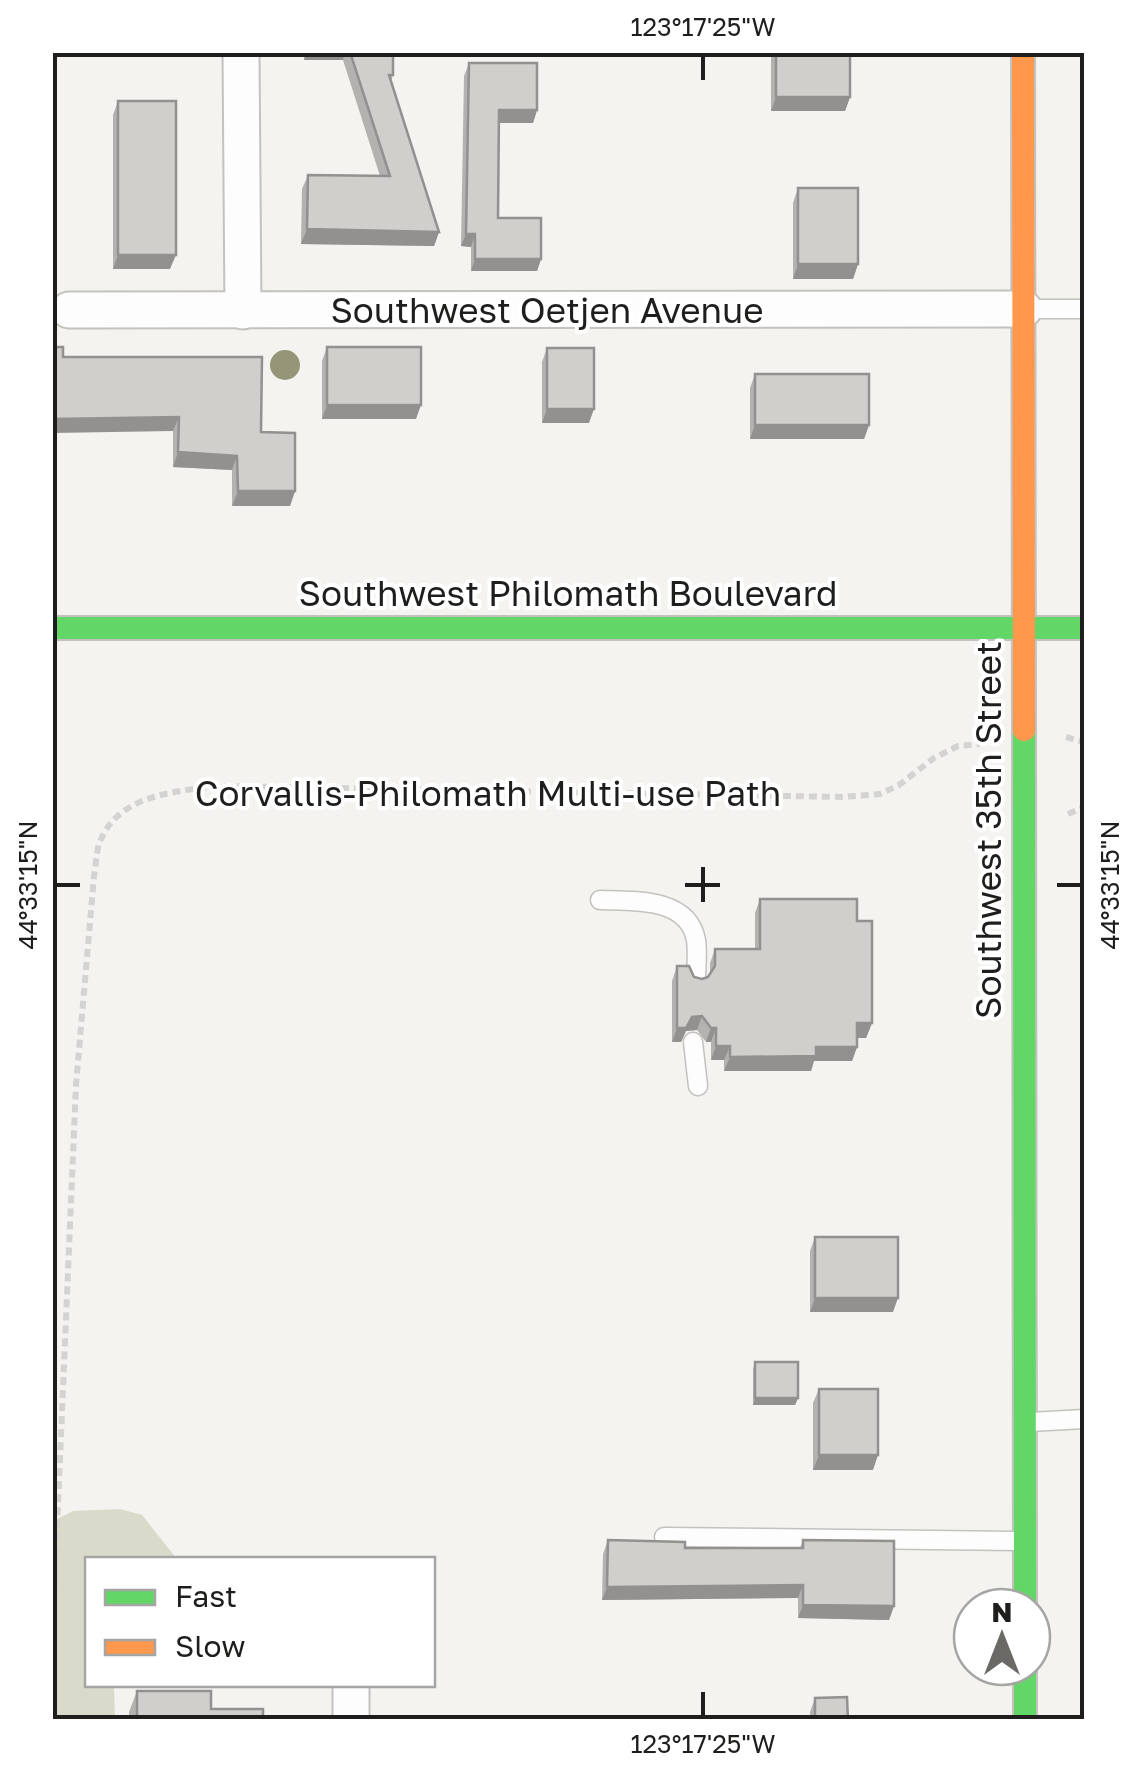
<svg xmlns="http://www.w3.org/2000/svg" width="1137" height="1772" font-family="'Golos Text',sans-serif">
	<rect width="100%" height="100%" fill="#f5f3ef"/>
	<!-- green -->
	<path fill="#dadacb" d="M120,1509L142,1515L177,1559L88,1560V1684L114,1685L115,1719H53V1521L73,1511Z"/>
	<g fill="none" stroke-linecap="round" stroke-linejoin="round">
		<!-- lane casing -->
		<g stroke="#c3c2bf" stroke-width="21">
			<g id="lane">
				<path d="M1024,309H1084"/>
				<path d="M600,900C633,901 688,897 696,940C698,953 696,968 696,981"/>
				<path d="M693,1042L698,1086"/>
				<path d="M1030,1422L1084,1419"/>
				<path d="M664,1537L1024,1541"/>
			</g>
		</g>
		<!-- street casing -->
		<g stroke="#c3c2bf" stroke-width="39">
			<g id="street">
				<path d="M241,52L243,311"/>
				<path d="M69,310L1024,309"/>
				<path d="M351,1720V1685"/>
			</g>
		</g>
		<!-- fast casing -->
		<g stroke="#c3c2bf" stroke-width="26">
			<g id="fast">
				<path d="M52,628H1084"/>
				<path d="M1024,730L1025,1607"/>
				<path d="M1025,1667V1720"/>
			</g>
		</g>
		<!-- slow casing -->
		<g stroke="#c3c2bf" stroke-width="26">
			<path id="slow" d="M1023,52L1024,730"/>
		</g>
		<!-- path -->
		<g stroke="#d3d3d1" stroke-width="6" stroke-dasharray="8 5" stroke-linecap="butt">
			<path d="M1066,737L1084,742"/>
			<path d="M1068,814L1084,807"/>
			<path d="M52,1645L76,1085L94,876C96,866 96,854 99,844C117,795 172,792 216,786L843,797L880,794L899,785L934,758L958,746L980,744"/>
		</g>
		<!-- lane -->
		<use href="#lane" stroke="#fefdfd" stroke-width="18"/>
		<!-- street -->
		<use href="#street" stroke="#fefdfd" stroke-width="35"/>
		<!-- fast -->
		<use href="#fast" stroke="#63d668" stroke-width="22"/>
		<!-- slow -->
		<use href="#slow" stroke="#ff974d" stroke-width="22"/>
	</g>
	<!-- trees -->
	<circle fill="#959678" cx="285" cy="365" r="15"/>
	<!-- wall -->
	<g fill="#b4b2af">
		<path d="M304,52H393V75L391,81L439,232L434,246L301,244L302,189L308,175L380,176L343,60H304Z"/>
		<path d="M773,52H850V97L845,111H771V56Z"/>
		<path d="M469,63L537,110L533,123H499L498,218L541,259L537,271H471V247L461,246L464,76Z"/>
		<path d="M118,101L170,269H113V115Z"/>
		<path d="M798,188L858,264L853,279H793V203Z"/>
		<path d="M327,347L416,419H322V361Z"/>
		<path d="M547,348L589,423H542V362Z"/>
		<path d="M63,357L261,432L295,491L290,506H232V470L173,467V431Z"/>
		<path d="M755,374L869,425L864,439H750V388Z"/>
		<path d="M760,899L857,921L872,1023L866,1038H857V1047L852,1061H814L811,1071H724V1060H711V1042H706L697,1030L686,1031L681,1042H672V981L677,966L694,977L702,979L708,977L710,974V963L715,949H755V913Z"/>
		<path d="M815,1237L893,1312H810V1251Z"/>
		<path d="M755,1362L798,1398L795,1405H753V1369Z"/>
		<path d="M819,1389L873,1470H813V1403Z"/>
		<path d="M608,1540L685,1548H800L803,1540L894,1606L889,1620L798,1618V1598L602,1600L603,1554Z"/>
		<path d="M137,1691L211,1709L263,1720H129V1712Z"/>
		<path d="M815,1698L848,1720H810V1712Z"/>
	</g>
	<!-- shaded-wall -->
	<g fill="#92918f">
		<path d="M307,52H345L343,60H304Z"/>
		<path d="M776,97H850L845,111H771Z"/>
		<path d="M499,110H537L533,123H495Z"/>
		<path d="M307,229L439,232L434,246L301,244Z"/>
		<path d="M466,234H475L471,247L461,246Z"/>
		<path d="M118,255H176L170,269H113Z"/>
		<path d="M475,259H541L537,271H471Z"/>
		<path d="M798,264H858L853,279H793Z"/>
		<path d="M327,405H421L416,419H322Z"/>
		<path d="M547,409H594L589,423H542Z"/>
		<path d="M179,417L173,431L52,433V419Z"/>
		<path d="M755,425H869L864,439H750Z"/>
		<path d="M178,452L237,456L232,470L173,467Z"/>
		<path d="M238,491H295L290,506H232Z"/>
		<path d="M702,1016L697,1030L686,1031L681,1042H672L677,1028L692,1017Z"/>
		<path d="M857,1023H872L866,1038H852Z"/>
		<path d="M711,1028H716L711,1042H706Z"/>
		<path d="M716,1046H730L724,1060H711Z"/>
		<path d="M816,1047H857L852,1061H814L811,1071H724L730,1057Z"/>
		<path d="M815,1298H898L893,1312H810Z"/>
		<path d="M755,1398H798L795,1405H753Z"/>
		<path d="M819,1455H878L873,1470H813Z"/>
		<path d="M803,1585L798,1598L602,1600L607,1587Z"/>
		<path d="M803,1605L894,1606L889,1620L798,1618Z"/>
	</g>
	<!-- building -->
	<g fill="#d1cfcc" stroke="#92918f" stroke-width="2.5">
		<path d="M350,52H393V75H389L439,232L307,229L308,175L390,176Z"/>
		<rect x="776" y="52" width="74" height="45"/>
		<path d="M469,63H537V110H499L498,218H541V259H475V234H466Z"/>
		<rect x="118" y="101" width="58" height="154"/>
		<rect x="798" y="188" width="60" height="76"/>
		<path d="M52,347H63V357H262L261,432L295,433V491H238L237,456L178,452L179,417L52,419Z"/>
		<rect x="327" y="347" width="94" height="58"/>
		<rect x="547" y="348" width="47" height="61"/>
		<rect x="755" y="374" width="114" height="51"/>
		<path d="M760,899H857V921H872V1023H857V1047H816V1056L730,1057V1046H716V1028H711L702,1016L692,1017L686,1028H677V966H689L694,977L702,979L708,977L715,966V949H760Z"/>
		<rect x="815" y="1237" width="83" height="61"/>
		<rect x="755" y="1362" width="43" height="36"/>
		<rect x="819" y="1389" width="59" height="66"/>
		<path d="M608,1540L685,1542V1548H803V1540L894,1541V1606L803,1605V1585L607,1587Z"/>
		<path d="M137,1691H211V1709H263V1720H137Z"/>
		<path d="M847,1697L848,1720H815V1698Z"/>
	</g>
	<!-- ticks -->
	<path fill="none" stroke="#1f1e1c" stroke-width="4" d="M703,55V80M703,867V902M55,885H80M685,885H720M1057,885H1082M703,1692V1717"/>
	<g text-anchor="middle" dominant-baseline="central" stroke-width="8" stroke-linejoin="round" paint-order="stroke">
		<!-- street labels -->
		<g font-size="35" fill="#1f1e1c" stroke="#fff">
			<text x="547" y="310">Southwest Oetjen Avenue</text>
			<text x="568" y="593">Southwest Philomath Boulevard</text>
			<text x="488" y="793">Corvallis-Philomath Multi-use Path</text>
			<text transform="translate(988 830) rotate(-90)">Southwest 35th Street</text>
		</g>
	</g>
	<!-- border -->
	<rect width="1137" height="1772" fill="none" stroke="#ffffff" stroke-width="110"/>
	<!-- legend -->
	<rect x="85" y="1557" width="350" height="130" fill="#ffffff" stroke="#a5a5a4" stroke-width="2.5"/>
	<rect x="105" y="1590" width="50" height="15" fill="#63d668" stroke="#a5a5a4" stroke-width="2.5"/>
	<text x="175" y="1607" font-size="30" fill="#1f1e1c">Fast</text>
	<rect x="105" y="1640" width="50" height="15" fill="#ff974d" stroke="#a5a5a4" stroke-width="2.5"/>
	<text x="175" y="1657" font-size="30" fill="#1f1e1c">Slow</text>
	<!-- north arrow -->
	<g transform="translate(1002 1637)"><circle r="48" fill="#ffffff" stroke="#a5a5a4" stroke-width="2.5"/>
	<path d="M0-8L18 38L0 25L-18 38Z" fill="#6a6966"/>
	<text y="-15" font-size="28" font-weight="bold" text-anchor="middle" fill="#1f1e1c">N</text>
	</g>
	<rect x="55" y="55" width="1027" height="1662" fill="none" stroke="#1f1e1c" stroke-width="4"/>
	<g font-size="25" text-anchor="middle" fill="#1f1e1c">
		<text x="703" y="36">123°17'25"W</text>
		<text transform="translate(28 885) rotate(-90)" y="9">44°33'15"N</text>
		<text transform="translate(1110 885) rotate(-90)" y="9">44°33'15"N</text>
		<text x="703" y="1753">123°17'25"W</text>
	</g>
</svg>
